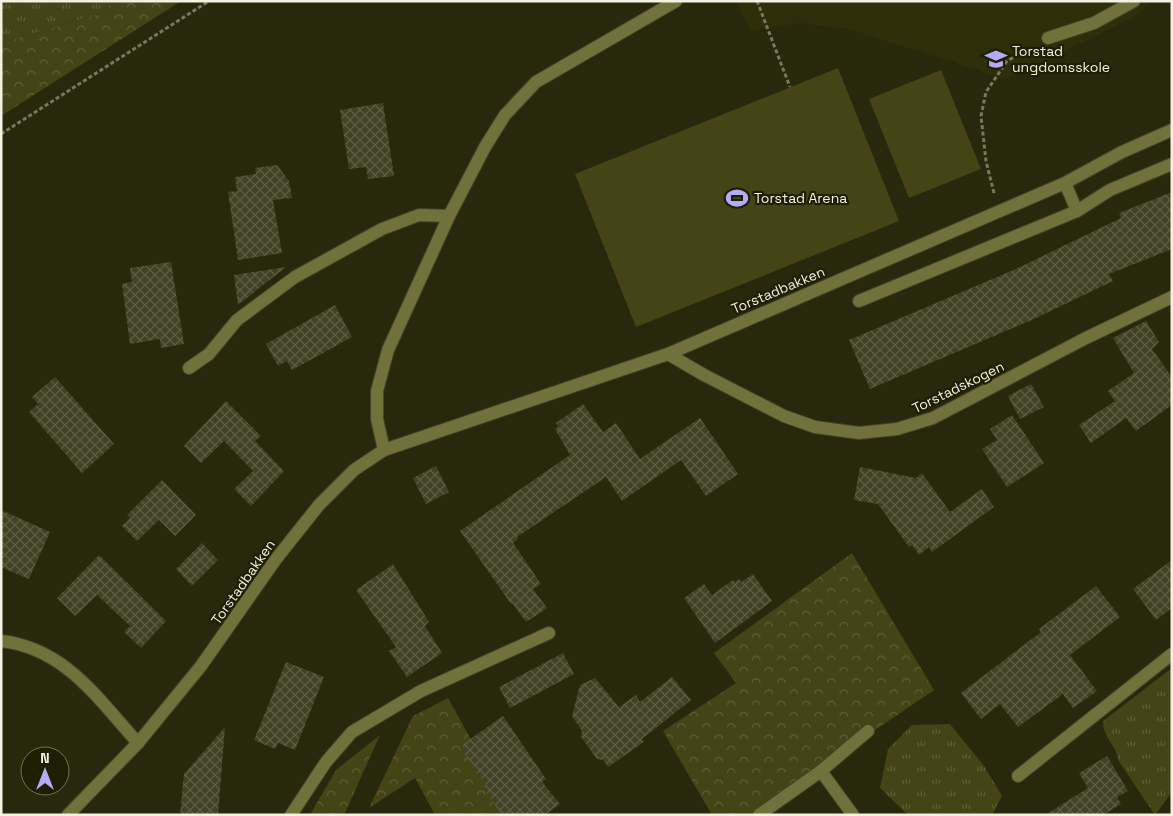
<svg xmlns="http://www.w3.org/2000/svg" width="1173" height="816" font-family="'Space Grotesk',sans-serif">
	<defs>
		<pattern id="grass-tufts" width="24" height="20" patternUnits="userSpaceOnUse" patternTransform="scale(1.25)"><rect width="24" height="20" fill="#454416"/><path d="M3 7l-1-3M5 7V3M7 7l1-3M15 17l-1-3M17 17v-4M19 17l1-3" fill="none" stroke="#605f38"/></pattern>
		<pattern id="forest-crowns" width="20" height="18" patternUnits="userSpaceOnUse" patternTransform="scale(1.25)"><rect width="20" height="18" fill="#454416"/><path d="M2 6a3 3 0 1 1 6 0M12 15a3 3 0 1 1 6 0" fill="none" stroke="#605f38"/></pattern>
		<pattern id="building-cross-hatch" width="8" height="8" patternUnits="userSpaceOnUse" patternTransform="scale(1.25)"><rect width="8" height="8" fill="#414125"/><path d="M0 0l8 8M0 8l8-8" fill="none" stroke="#5d5d44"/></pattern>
	</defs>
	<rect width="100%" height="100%" fill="#28280c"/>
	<!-- built -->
	<path fill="#2e2e09" d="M735,1H1153L1132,18L1006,79L848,29L800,23L751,31Z"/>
	<!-- grass -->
	<g fill="url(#grass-tufts)">
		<path d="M1,1H112L106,12L1,43Z"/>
		<path d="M1172,668V792L1155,815L1118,760C1117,745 1103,739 1103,721Z"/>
		<path d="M950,724L984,766L1002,796L992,815H908L880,788L888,749L912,725Z"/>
	</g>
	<!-- forest -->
	<g fill="url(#forest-crowns)">
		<path d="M112,1H181L1,116V43L106,12Z"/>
		<path d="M852,553L934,690L750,815H712L663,731L736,683L714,653Z"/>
		<path d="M448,698L513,815H435L415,778L369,808L413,716Z"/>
		<path d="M380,735L344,815H310L336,770Z"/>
	</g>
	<!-- pitch -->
	<g fill="#454416">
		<path d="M838,68L899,221L636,327L575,174Z"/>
		<path d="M941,70L981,169L909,198L869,99Z"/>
	</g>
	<!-- building -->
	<g fill="url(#building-cross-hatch)">
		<path d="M383,103L394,176L368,179L366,167L349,169L340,110Z"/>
		<path d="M277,165L289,181L292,198L273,200L282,253L238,260L228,192L237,191L235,177L256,174L255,168Z"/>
		<path d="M1172,192V249L1109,274L1113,281L1034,319L870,389L849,340L1016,269L1121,218L1119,213Z"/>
		<path d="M171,262L184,344L161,348L160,339L130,344L122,284L132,282L130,268Z"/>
		<path d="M286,267L238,305L234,275Z"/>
		<path d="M335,305L352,337L292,370L287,361L278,366L266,344Z"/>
		<path d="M1146,321L1159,342L1152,349L1172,377V405L1136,431L1126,418L1091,443L1079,425L1115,401L1108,391L1134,373L1113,338Z"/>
		<path d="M55,377L114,444L82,473L29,412L38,404L32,397Z"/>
		<path d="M1031,384L1044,407L1020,419L1008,396Z"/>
		<path d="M226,401L261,436L255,441L284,471L251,506L234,489L253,471L224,441L201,463L184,446Z"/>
		<path d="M583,404L603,432L616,423L640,459L700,418L738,474L706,496L681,460L622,501L606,477L517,537L518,539L513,543L541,584L533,589L547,608L526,622L512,603L511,604L460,531L570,455L555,429L558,427L556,423Z"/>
		<path d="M1012,415L1044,463L1007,487L982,449L997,440L990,429Z"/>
		<path d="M436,466L449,492L426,504L413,478Z"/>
		<path d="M860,467L916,478L922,473L950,512L982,489L994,507L932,552L929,547L919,555L912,545L909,547L878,504L854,500Z"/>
		<path d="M162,480L196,515L175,536L159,520L137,541L122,526L130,518L127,515Z"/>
		<path d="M1,510L50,532L29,579L1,567Z"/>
		<path d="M202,543L218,560L192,586L176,569Z"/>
		<path d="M99,555L166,621L141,648L124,632L130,626L97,595L75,616L57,598Z"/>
		<path d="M1172,560V608L1156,620L1133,589Z"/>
		<path d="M393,564L429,622L425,626L442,653L407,677L389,651L396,647L356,590Z"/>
		<path d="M753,574L772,601L715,643L684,598L704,584L712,595L733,580L735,582L739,579L741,582Z"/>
		<path d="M1096,586L1120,617L1070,655L1097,691L1073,708L1063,694L1018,727L1000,704L981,719L961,693L1041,632L1039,629Z"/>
		<path d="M563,653L574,674L510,708L499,687Z"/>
		<path d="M286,662L324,677L295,750L278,743L275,749L254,740Z"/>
		<path d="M672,677L691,700L642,739L644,742L608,767L603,760L597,759L581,737L582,731L572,716L580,685L595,678L619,707L636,695L640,702Z"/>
		<path d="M503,716L546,779L542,782L560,804L545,815H502L483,787L486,785L462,750L465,749L462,745Z"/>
		<path d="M225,727L218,815H180L184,774Z"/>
		<path d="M1107,756L1128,791L1117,797L1121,804L1103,815H1045L1088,788L1079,773Z"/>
	</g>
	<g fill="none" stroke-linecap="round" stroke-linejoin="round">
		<!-- minor casing -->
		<g stroke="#44442a" stroke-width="14">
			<g id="minor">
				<path d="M1048,38L1094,23L1134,1"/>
				<path d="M1065,183L1077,211"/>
				<path d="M859,301L1077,211L1110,190L1172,164"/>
				<path d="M668,354L704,375L784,416L815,427L859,433L897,429L933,418L1086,338L1172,297"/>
				<path d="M189,368L209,354L237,320L295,277L382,229L419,215L449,216"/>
				<path d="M384,450L377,419V391L388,350L449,216L485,147L505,115L536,82L676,1"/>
				<path d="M1,641C65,648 98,699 138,743"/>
				<path d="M821,771L853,815"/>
				<path d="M1018,776L1172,654"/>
				<path d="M68,815L138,743L201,666L276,559L319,505L354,470L384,450L668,354L1065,183L1122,152L1172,130"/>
				<path d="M291,815L326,762L352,732L421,691L549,633"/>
				<path d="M759,815L821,771L868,731"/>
			</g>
		</g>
		<!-- path -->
		<g stroke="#777860" stroke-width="3" stroke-dasharray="4 2.5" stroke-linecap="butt">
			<path d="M757,1L790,87"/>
			<path d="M1,134L209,1"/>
			<path d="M994,193L986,161L981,116L986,92L1007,61L1032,47"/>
		</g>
		<!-- minor -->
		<use href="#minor" stroke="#71713c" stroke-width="12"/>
	</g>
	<!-- icons -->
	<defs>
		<g id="school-bare" transform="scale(1.725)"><path d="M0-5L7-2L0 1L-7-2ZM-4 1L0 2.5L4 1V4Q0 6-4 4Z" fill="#b4acf9" stroke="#1e1e03" stroke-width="2.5" paint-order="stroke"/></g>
		<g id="stadium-bare" transform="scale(1.725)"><path d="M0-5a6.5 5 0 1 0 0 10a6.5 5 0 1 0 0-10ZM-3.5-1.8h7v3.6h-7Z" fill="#b4acf9" stroke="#1e1e03" stroke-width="2.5" paint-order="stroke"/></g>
	</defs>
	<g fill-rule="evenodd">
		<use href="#school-bare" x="996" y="59"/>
		<use href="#stadium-bare" x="737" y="198"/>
	</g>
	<g text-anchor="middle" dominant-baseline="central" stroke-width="4.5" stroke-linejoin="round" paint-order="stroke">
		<!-- poi labels -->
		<g font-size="14" fill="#f1f2e1" stroke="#1e1e03" text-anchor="start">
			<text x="1012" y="51">Torstad<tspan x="1012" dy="16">ungdomsskole</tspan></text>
			<text x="754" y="198">Torstad Arena</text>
		</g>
		<!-- street labels -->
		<g font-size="14" fill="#f1f2e1" stroke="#1e1e03">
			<text transform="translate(778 290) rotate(-23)">Torstadbakken</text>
			<text transform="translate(958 387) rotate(-26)">Torstadskogen</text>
			<text transform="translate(243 582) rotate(-55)">Torstadbakken</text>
		</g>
	</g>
	<!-- border -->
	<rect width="1173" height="816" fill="none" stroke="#f1f2e1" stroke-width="5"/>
	<!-- north arrow -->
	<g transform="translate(45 771)"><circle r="24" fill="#1e1e03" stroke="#72735c"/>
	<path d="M0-4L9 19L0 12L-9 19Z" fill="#b4acf9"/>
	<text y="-8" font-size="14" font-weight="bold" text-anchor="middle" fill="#f1f2e1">N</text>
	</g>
</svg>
